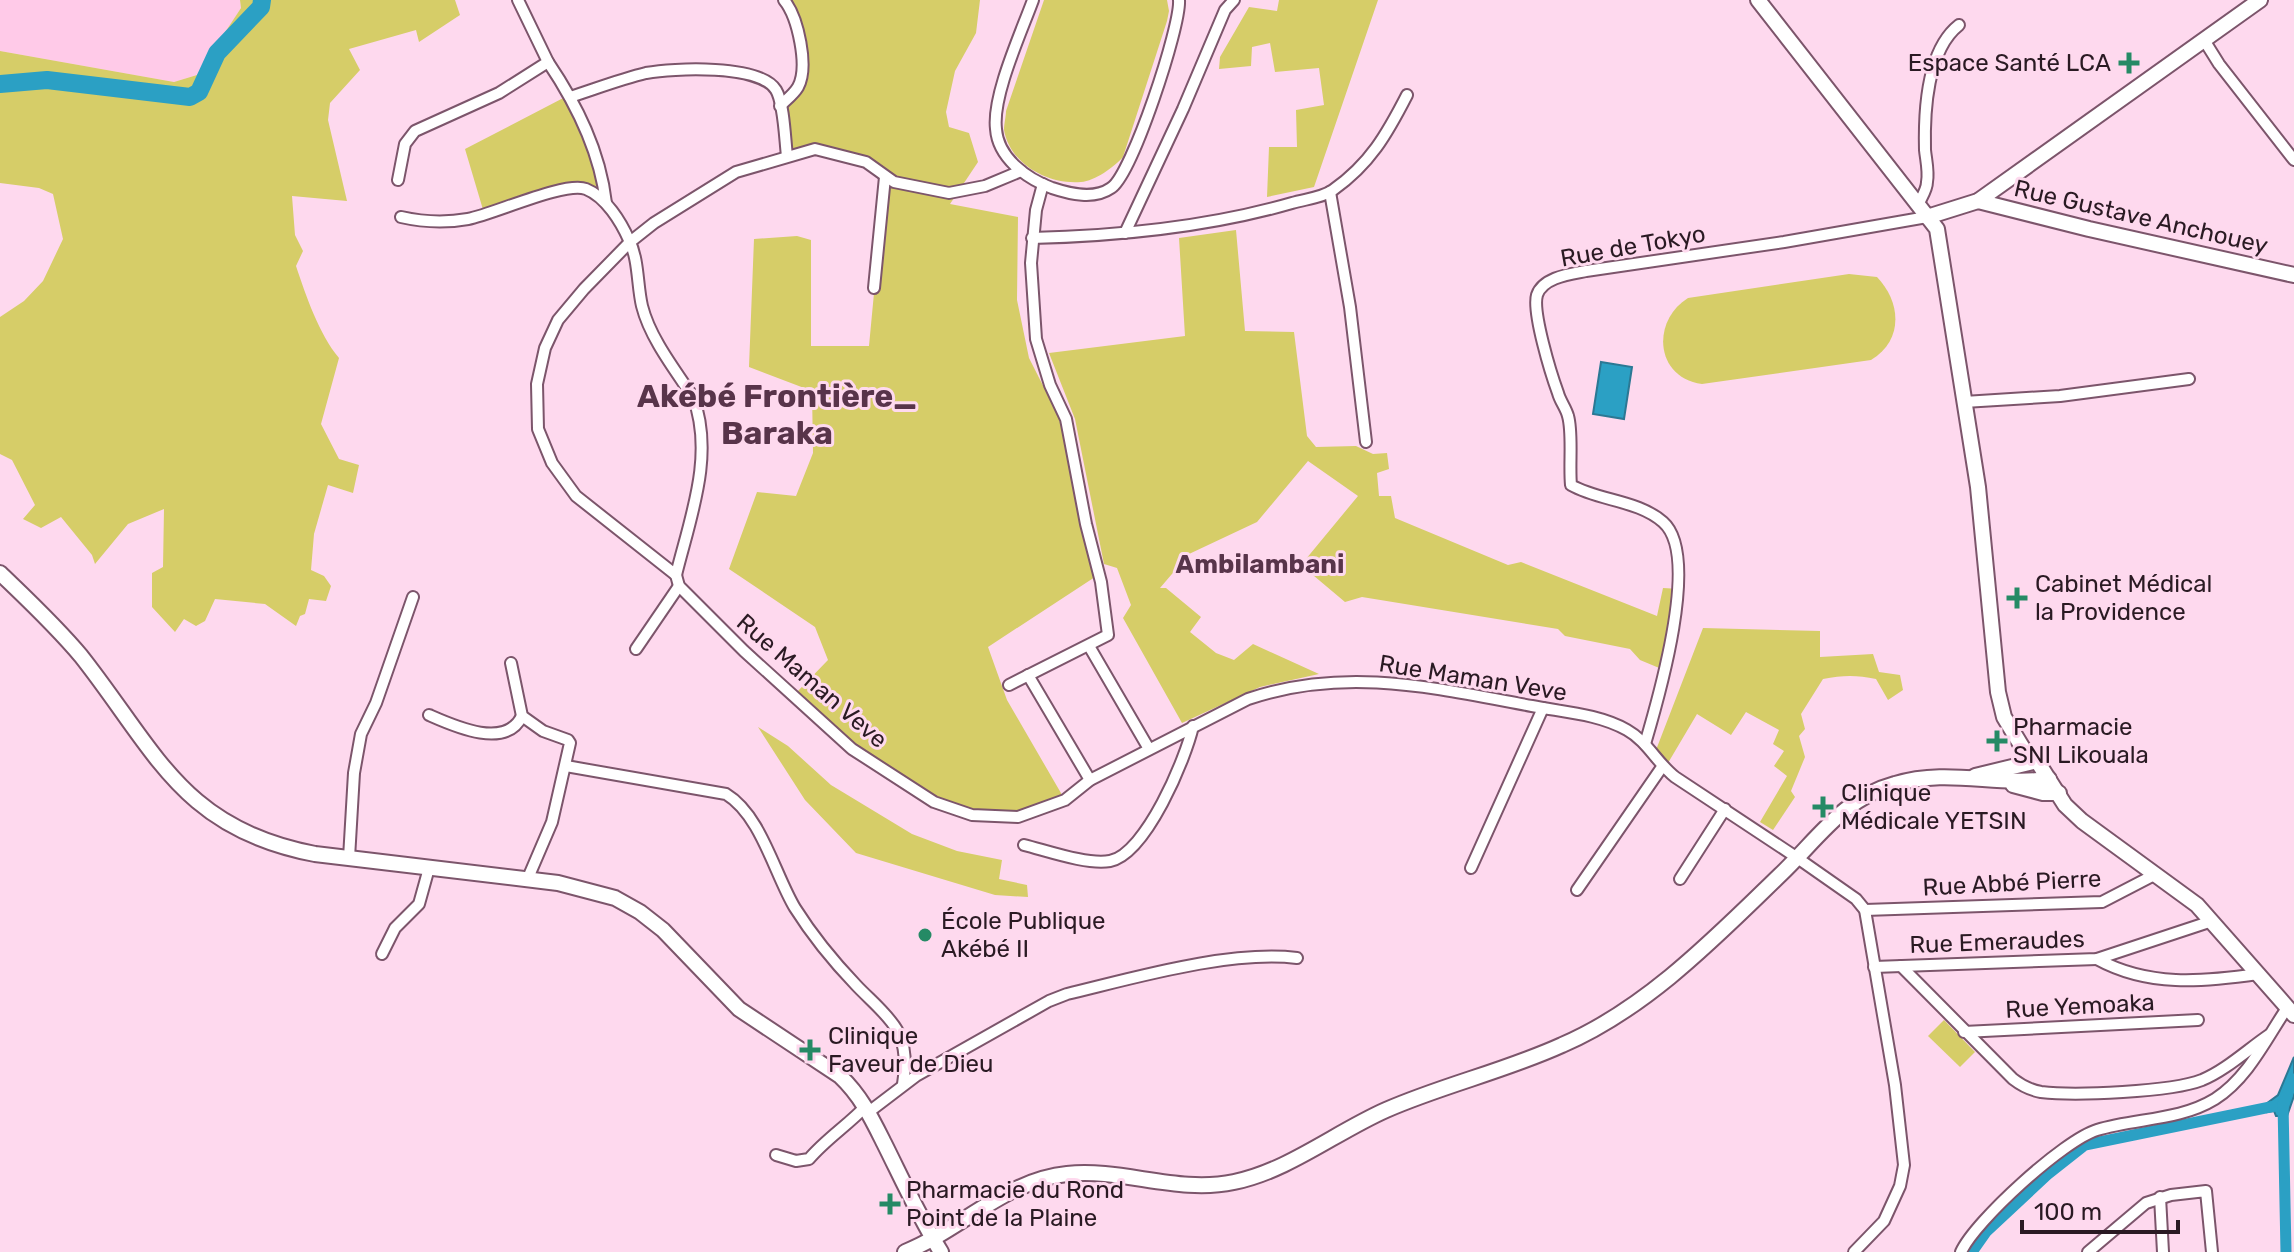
<svg xmlns="http://www.w3.org/2000/svg" width="2294" height="1252" font-family="Rubik,sans-serif">
	<rect width="100%" height="100%" fill="#fed9ee"/>
	<!-- built -->
	<path fill="#ffcae8" d="M0,0H240L241,8L197,75L174,82L0,51Z"/>
	<!-- green -->
	<g fill="#d6cd68">
		<path d="M240,0H455L460,15L419,42L416,30L349,49L360,70L330,103L328,120L347,201L292,196L295,235L303,251L296,266C306,296 319,334 339,358L321,424L339,459L359,465L353,493L328,485L314,534L311,570L324,576L331,586L326,601L309,599L305,614L300,616L296,626L265,604L215,599L205,621L196,626L184,619L175,632L152,607V573L163,567L164,509L128,524L95,564L92,555L61,517L41,528L23,519L35,505L12,460L0,454V317L24,301L43,281L63,239L53,194L39,188L0,183V51L174,82L197,75L241,8Z"/>
		<path d="M784,0H980L976,33L955,71L946,112L949,127L969,133L978,162L950,204L1018,217L1017,300L1029,358L1060,419L1095,577L988,647L1007,700L1065,800L1018,817L972,815L934,802L866,758L796,693L828,660L815,627L729,569L757,492L796,496L813,453L812,391L749,367L754,239L797,236L811,240V346H869L885,177L866,162L815,149L787,156L780,106L797,89L802,55Z"/>
		<path d="M1044,0H1167L1169,11L1167,21L1123,157C1114,167 1095,181 1081,182C1048,185 1010,164 1004,130C1004,124 1006,116 1006,111Z"/>
		<path d="M1279,0H1378L1314,187L1267,197L1269,147H1297L1296,110L1324,105L1319,68L1275,72L1270,43L1252,47L1251,66L1219,69L1220,57L1249,7L1277,11Z"/>
		<path d="M569,95L585,128L606,203L585,188L484,213L465,149Z"/>
		<path d="M1236,230L1245,331L1294,332L1307,436L1316,447L1356,446L1373,454L1387,453L1389,469L1377,473L1379,496H1391L1395,518L1508,565L1521,562L1657,616L1663,588L1680,589L1674,660L1664,670L1640,660L1630,649L1565,636L1558,629L1362,597L1345,602L1301,565L1358,496L1308,461L1257,522L1189,554L1160,588H1166L1201,617L1190,632L1216,653L1234,660L1253,644L1319,674L1260,687L1182,723L1123,618L1131,605L1117,568L1104,564L1075,419L1049,353L1185,336L1179,238Z"/>
		<path d="M1849,274L1877,277C1901,302 1904,340 1871,360L1702,384C1655,378 1651,321 1688,298Z"/>
		<path d="M1703,628L1820,631V657L1873,654L1879,672L1900,675L1903,690L1888,700L1876,679C1857,675 1843,675 1823,679L1801,714L1805,729L1799,736L1805,757L1791,791L1795,797L1773,830L1760,822L1787,776L1774,766L1784,751L1773,744L1779,730L1746,712L1731,735L1697,714L1668,763L1656,750Z"/>
		<path d="M758,727L788,746L831,785L912,834L957,851L1002,860L999,879L1027,885L1028,897L995,895L856,853L805,800Z"/>
		<path d="M1944,1020L1975,1052L1960,1067L1928,1036Z"/>
	</g>
	<!-- water -->
	<g fill="#2ba0c4" stroke="#2b7894" stroke-width="2">
		<path d="M1601,362L1632,367L1624,419L1593,414Z"/>
		<path d="M2294,1057V1096L2287,1116H2276L2274,1111L2267,1112L2266,1104L2278,1095Z"/>
	</g>
	<g fill="none" stroke-linecap="round" stroke-linejoin="round">
		<!-- canal -->
		<g stroke="#2ba0c4" stroke-width="11">
			<path d="M1972,1252L1986,1232L2047,1175L2085,1145L2280,1105"/>
			<path d="M2286,1252L2283,1104L2294,1079"/>
		</g>
		<!-- river -->
		<path stroke="#2ba0c4" stroke-width="18" d="M0,84L47,80L190,97L199,92L217,53L261,7L262,0"/>
		<!-- street casing -->
		<g stroke="#7c556b" stroke-width="14">
			<g id="street">
				<path d="M1033,0C1021,33 992,96 996,129C998,158 1027,179 1052,188C1070,194 1094,200 1111,188C1132,175 1181,26 1179,0"/>
				<path d="M2204,40L2219,64L2294,160"/>
				<path d="M548,62C577,105 600,151 606,203"/>
				<path d="M570,97C595,89 621,79 646,73C673,68 760,64 776,90C784,103 785,140 787,156"/>
				<path d="M780,106C786,100 794,94 798,87C809,67 798,17 784,0"/>
				<path d="M398,180L405,144L415,131L499,93L548,62L518,0"/>
				<path d="M1330,192L1350,307L1366,442"/>
				<path d="M1918,205C1921,198 1927,190 1927,182C1929,172 1926,160 1925,150C1924,112 1927,50 1959,25"/>
				<path d="M401,217C423,222 445,223 468,219C494,214 565,181 586,189C606,197 621,222 629,240C639,260 637,285 642,306C650,338 675,370 693,397C715,455 690,518 676,575"/>
				<path d="M1125,233L1183,109L1225,10L1234,0"/>
				<path d="M1032,238C1119,236 1209,227 1292,203C1305,199 1322,198 1333,190C1370,164 1387,134 1407,95"/>
				<path d="M874,288L885,177"/>
				<path d="M1964,402L2060,396L2189,379"/>
				<path d="M676,575L679,586L744,651L852,749L934,802L972,815L1018,817L1065,800L1090,780L1248,699C1346,666 1434,688 1532,706C1563,712 1599,714 1627,730C1647,741 1657,763 1675,777L1796,857L1856,899L1865,910L1895,1085L1904,1165L1900,1186L1884,1221L1854,1252"/>
				<path d="M676,575L576,496L552,463L538,429L537,384L545,348L558,320L584,289L630,242L654,223L736,172L815,149L866,162L894,182L949,193L985,186L1021,171"/>
				<path d="M1089,646L1149,749"/>
				<path d="M636,649L679,586"/>
				<path d="M511,663L522,716L543,731L568,740L570,743L552,822L528,878"/>
				<path d="M1028,675L1090,780"/>
				<path d="M1009,685L1108,635L1101,582L1086,524L1066,419L1050,385L1036,339L1031,263L1036,210L1043,184"/>
				<path d="M429,715C454,726 506,750 522,716"/>
				<path d="M1645,744C1658,700 1701,555 1663,522C1638,500 1599,501 1571,485C1569,465 1573,433 1568,416C1566,408 1560,401 1558,393C1551,374 1532,312 1537,295C1543,277 1571,274 1586,271L1784,242L1927,217"/>
				<path d="M566,766L726,794C761,815 775,875 795,908C812,935 834,962 856,985C869,999 887,1013 897,1030C906,1045 906,1067 903,1084"/>
				<path d="M1024,845C1048,851 1087,865 1110,861C1146,854 1186,758 1193,726"/>
				<path d="M349,858L354,773L361,734L376,703L413,597"/>
				<path d="M1471,868L1543,708"/>
				<path d="M1680,879L1725,809"/>
				<path d="M1577,890L1662,767"/>
				<path d="M1865,910L2102,902L2156,874"/>
				<path d="M382,954L395,928L419,904L429,868"/>
				<path d="M2097,959C2148,987 2202,982 2258,974"/>
				<path d="M1901,966L2013,1079C2022,1086 2030,1090 2041,1092C2075,1096 2171,1092 2202,1080C2226,1070 2247,1050 2269,1035"/>
				<path d="M1874,967L2097,959L2212,921"/>
				<path d="M1964,1032L2198,1020"/>
				<path d="M870,1111L916,1076L1049,1001L1067,994C1134,978 1229,950 1297,958"/>
				<path d="M776,1155L796,1161L809,1159C826,1139 848,1125 866,1106"/>
				<path d="M2160,1197L2163,1252"/>
				<path d="M1961,1252C1975,1221 2064,1140 2097,1130C2136,1118 2179,1121 2215,1099C2248,1078 2266,1039 2287,1008"/>
				<path d="M2088,1252L2146,1203L2171,1195L2206,1191L2212,1252"/>
			</g>
		</g>
		<!-- secondary casing -->
		<g stroke="#7c556b" stroke-width="18">
			<g id="secondary">
				<path d="M1758,0L1937,229L1978,487L1998,692L2004,717L2024,750L2037,761L2065,805L2082,821L2197,905L2294,1015"/>
				<path d="M1978,201L2089,229L2294,275"/>
				<path d="M1927,217L1978,201L2260,0"/>
				<path d="M0,573C28,600 56,626 81,656C156,751 182,829 315,854L558,883L615,898L640,912L663,930L739,1009L840,1076C861,1096 871,1117 884,1143C902,1179 919,1217 941,1252"/>
				<path d="M1975,776L2037,761"/>
				<path d="M2013,785L2043,793H2059"/>
				<path d="M905,1252C960,1230 1006,1180 1067,1174C1122,1168 1178,1194 1234,1182C1288,1171 1336,1132 1386,1110C1443,1085 1505,1071 1562,1045C1646,1009 1715,938 1780,875C1817,840 1843,798 1895,784C1948,768 1995,786 2049,779"/>
			</g>
		</g>
		<!-- street -->
		<use href="#street" stroke="#fff" stroke-width="10"/>
		<!-- secondary -->
		<use href="#secondary" stroke="#fff" stroke-width="14"/>
	</g>
	<!-- markers -->
	<g fill="#258a65" stroke="#fed9ee" stroke-width="3">
		<path d="M2125 51h8v8h8v8h-8v8h-8v-8h-8v-8h8z"/>
		<path d="M2013 586h8v8h8v8h-8v8h-8v-8h-8v-8h8z"/>
		<path d="M1993 729h8v8h8v8h-8v8h-8v-8h-8v-8h8z"/>
		<path d="M1819 795h8v8h8v8h-8v8h-8v-8h-8v-8h8z"/>
		<circle cx="925" cy="935" r="8"/>
		<path d="M806 1038h8v8h8v8h-8v8h-8v-8h-8v-8h8z"/>
		<path d="M886 1192h8v8h8v8h-8v8h-8v-8h-8v-8h8z"/>
	</g>
	<g text-anchor="middle" dominant-baseline="central" stroke-width="6" stroke-linejoin="round" paint-order="stroke">
		<!-- poi labels -->
		<g font-size="24" fill="#2a1a23" stroke="#fed9ee" text-anchor="start">
			<text x="2111" y="63" text-anchor="end">Espace Santé LCA</text>
			<text x="2035" y="584">Cabinet Médical<tspan x="2035" dy="28">la Providence</tspan></text>
			<text x="2013" y="727">Pharmacie<tspan x="2013" dy="28">SNI Likouala</tspan></text>
			<text x="1841" y="793">Clinique<tspan x="1841" dy="28">Médicale YETSIN</tspan></text>
			<text x="941" y="921">École Publique<tspan x="941" dy="28">Akébé II</tspan></text>
			<text x="828" y="1036">Clinique<tspan x="828" dy="28">Faveur de Dieu</tspan></text>
			<text x="906" y="1190">Pharmacie du Rond<tspan x="906" dy="28">Point de la Plaine</tspan></text>
		</g>
		<!-- street labels -->
		<g font-size="24" fill="#2a1a23" stroke="#fed9ee">
			<text transform="translate(2141 217) rotate(13)">Rue Gustave Anchouey</text>
			<text transform="translate(1633 246) rotate(-10)">Rue de Tokyo</text>
			<text transform="translate(1473 678) rotate(9)">Rue Maman Veve</text>
			<text transform="translate(812 681) rotate(41)">Rue Maman Veve</text>
			<text transform="translate(2012 883) rotate(-3)">Rue Abbé Pierre</text>
			<text transform="translate(1997 942) rotate(-2)">Rue Emeraudes</text>
			<text transform="translate(2080 1006) rotate(-3)">Rue Yemoaka</text>
		</g>
		<!-- neighbourhood labels -->
		<g font-size="26" font-weight="bold" fill="#58344a" stroke="#fed9ee">
			<text x="1260" y="564">Ambilambani</text>
		</g>
		<!-- district labels -->
		<g font-size="32" font-weight="bold" fill="#58344a" stroke="#fed9ee">
			<text x="777" y="396">Akébé Frontière_<tspan x="777" dy="37">Baraka</tspan></text>
		</g>
	</g>
	<!-- scale -->
	<path d="M2022 1220v12h156v-12" fill="none" stroke="#2a1a23" stroke-width="4"/>
	<text x="2034" y="1220" font-size="24" fill="#2a1a23" stroke="#fed9ee" stroke-width="6" paint-order="stroke">100 m</text>
</svg>
